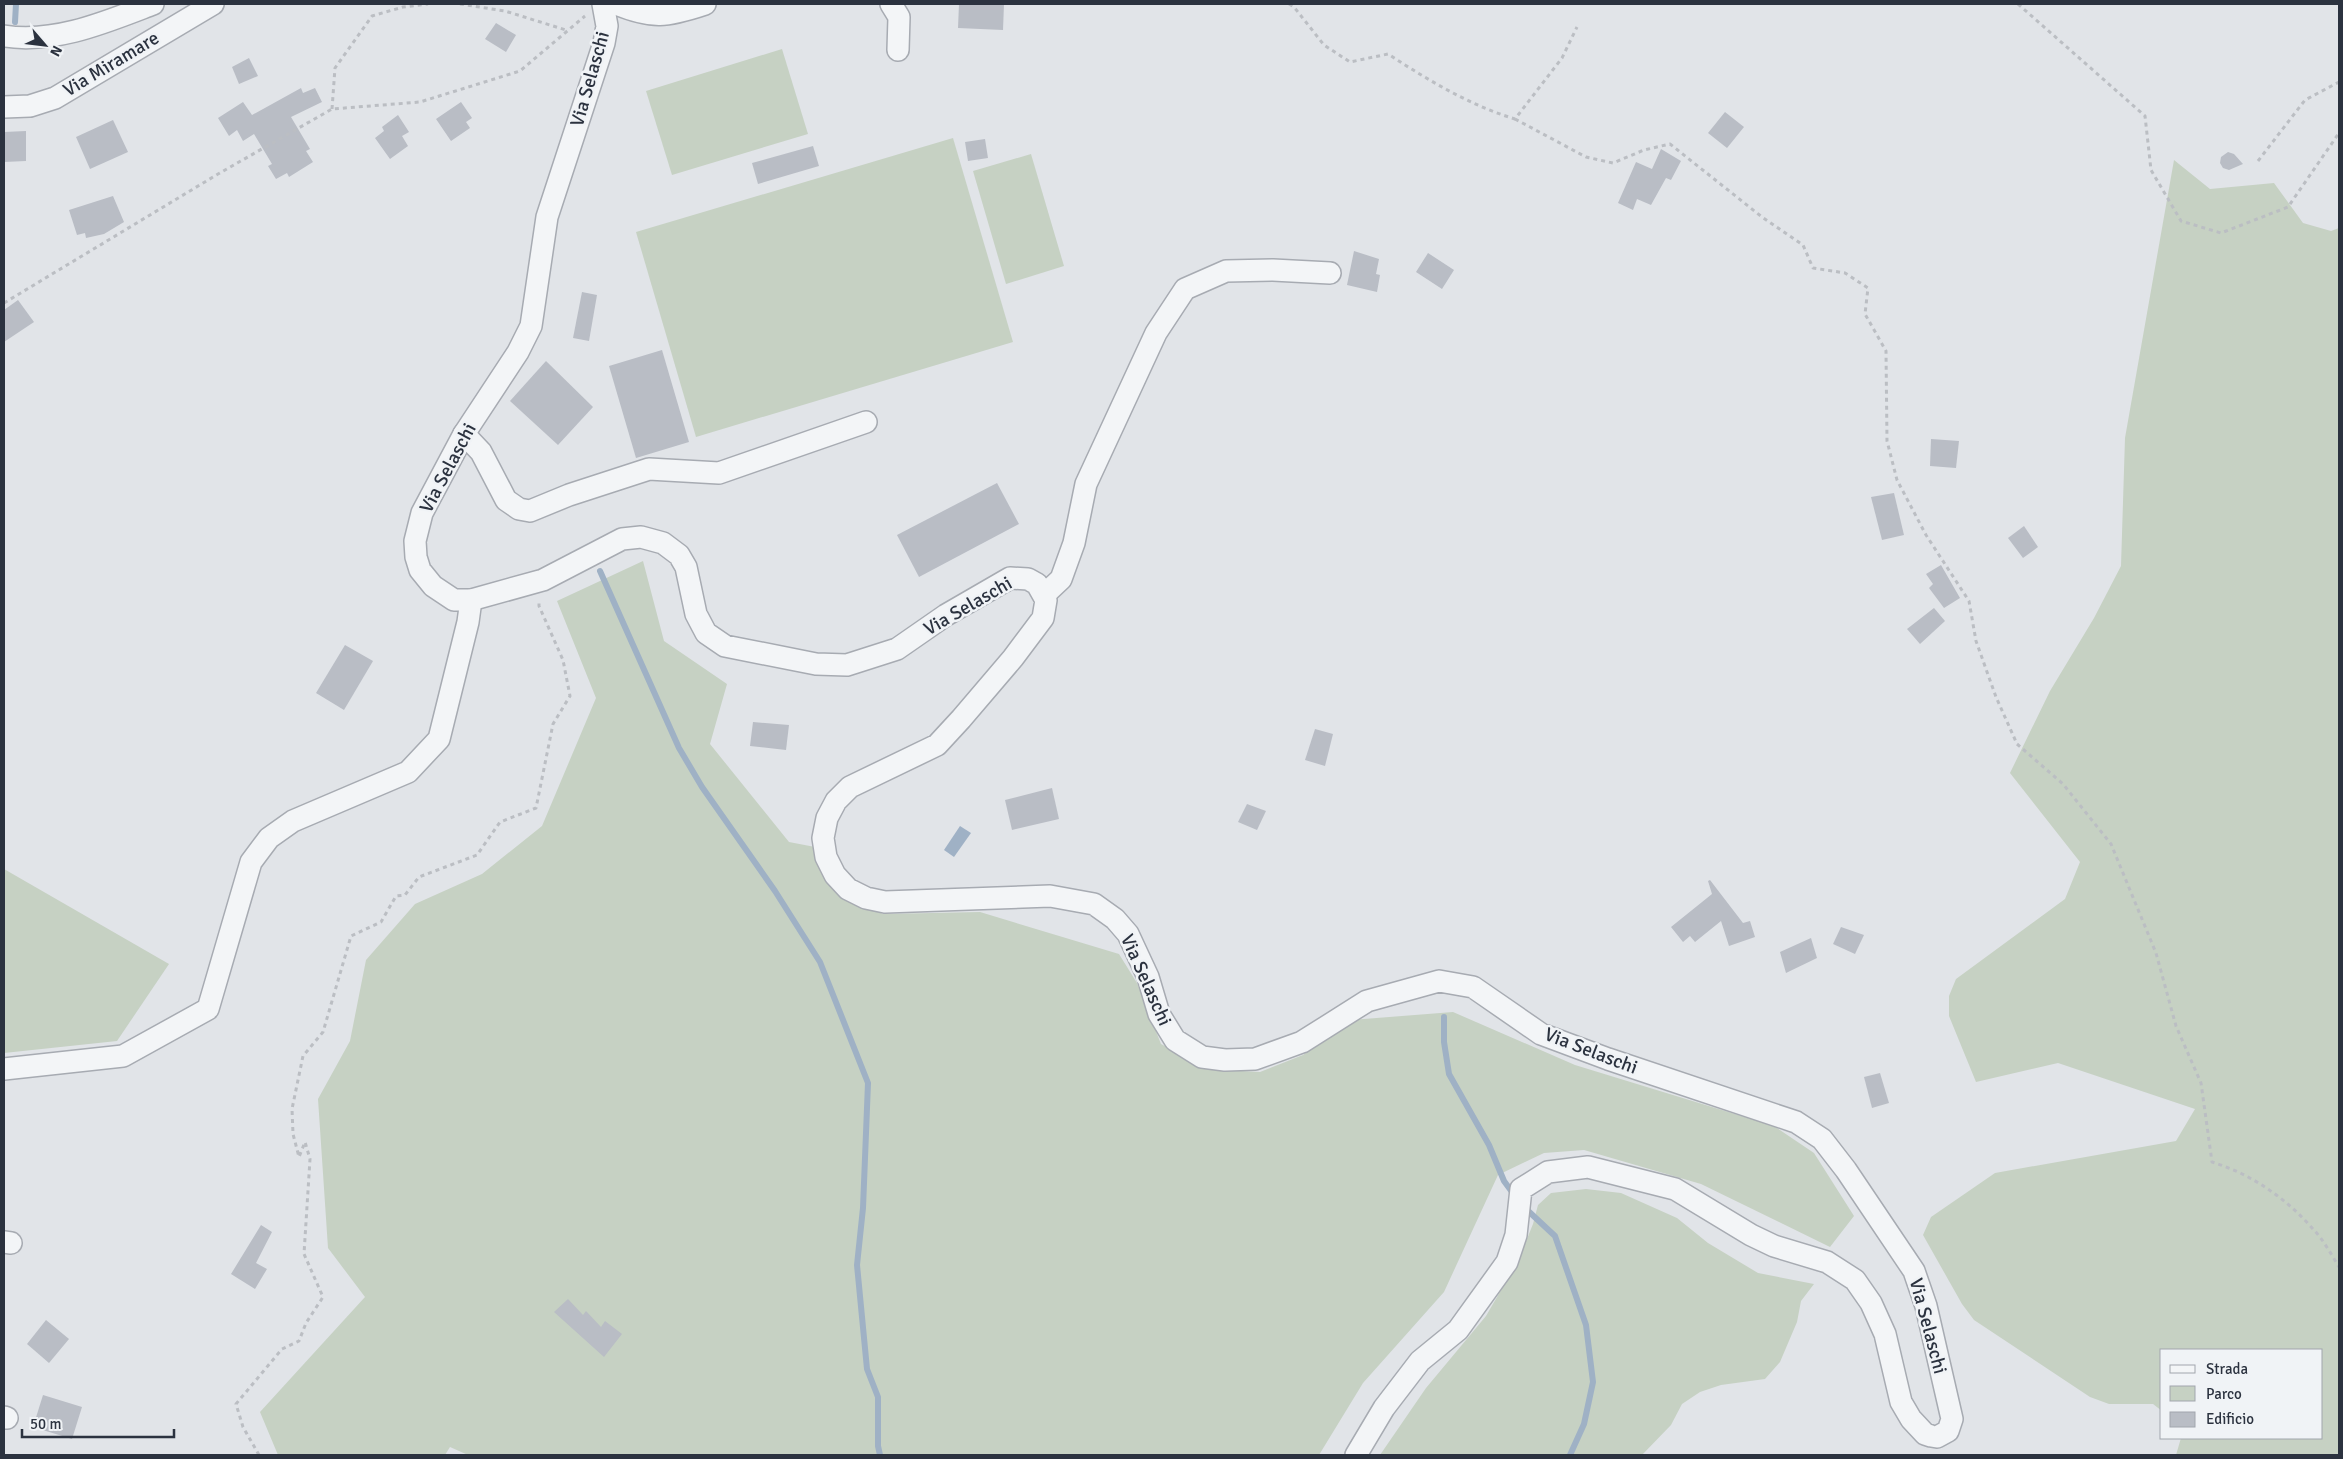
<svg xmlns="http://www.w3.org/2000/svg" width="2343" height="1459" font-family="Signika,sans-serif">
	<rect width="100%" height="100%" fill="#e1e4e8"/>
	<!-- green -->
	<g fill="#c6d1c3">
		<path d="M782,49L808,134L672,175L646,91Z"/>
		<path d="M953,138L1013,342L696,437L636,232Z"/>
		<path d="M1031,154L1064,266L1006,284L973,171Z"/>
		<path d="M2174,160L2210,189L2274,183L2303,223L2331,231L2339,228V1455H2176L2181,1438H2322V1350H2162V1411L2153,1404H2109L2090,1397L1974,1320L1962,1304L1923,1235L1931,1217L1995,1173L2176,1141L2195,1109L2058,1063L1976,1082L1949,1016V996L1956,979L2065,899L2080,862L2010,773L2050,691L2094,618L2121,566L2125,438Z"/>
		<path d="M643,561L664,641L727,684L710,744L789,842L815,847L850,899L883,914L980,912L1119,954L1137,983L1161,1044L1207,1069L1260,1072L1303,1055L1351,1020L1453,1012L1575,1065L1774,1126L1814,1153L1854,1216L1830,1247L1701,1184L1584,1150L1544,1153L1498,1175L1444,1292L1363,1383L1319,1455H468L450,1447L445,1455H278L260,1412L365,1297L328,1248L318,1099L350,1041L366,960L415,904L482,874L542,826L596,698L557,601Z"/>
		<path d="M4,869L169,964L117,1041L4,1053Z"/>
		<path d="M1586,1189L1621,1193L1677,1218L1708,1243L1758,1273L1814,1284L1801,1301L1797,1322L1780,1362L1765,1379L1721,1385L1700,1392L1682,1404L1671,1425L1642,1455H1380L1426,1388L1486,1316L1518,1261L1533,1224L1538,1205L1551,1193Z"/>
	</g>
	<!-- water -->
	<path fill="#9fb1c5" d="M960,826L971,833L954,857L944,850Z"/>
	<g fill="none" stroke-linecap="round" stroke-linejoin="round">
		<!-- stream -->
		<g stroke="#9fb1c5" stroke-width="6">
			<path d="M15,22L16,4"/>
			<path d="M600,571L679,748L702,787L775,891L820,962L868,1083L863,1208L857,1265L867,1369L878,1397V1446L880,1455"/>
			<path d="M1444,1017V1042L1449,1074L1489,1145L1504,1181L1515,1196"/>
			<path d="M1525,1208L1555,1236L1586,1325L1593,1382L1584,1424L1570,1455"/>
		</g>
	</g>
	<!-- building -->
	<g fill="#b9bdc5">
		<path d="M959,4H1004L1003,30L958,28Z"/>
		<path d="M496,23L516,35L506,52L485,39Z"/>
		<path d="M249,58L258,76L239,84L232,67Z"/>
		<path d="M301,88L303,93L315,88L322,102L291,117L310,149L306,151L313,162L289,177L287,173L276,179L268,166L272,164L254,134L243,141L237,130L229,136L218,118L243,102L252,115Z"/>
		<path d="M461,102L472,118L466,122L470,128L451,141L436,119Z"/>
		<path d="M1725,112L1744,127L1727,148L1708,133Z"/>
		<path d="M398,115L409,132L402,136L408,146L390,159L375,138L384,131L382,127Z"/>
		<path d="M113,120L128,152L90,169L76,137Z"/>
		<path d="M26,131V161L4,162V132Z"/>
		<path d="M985,139L988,158L968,161L965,142Z"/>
		<path d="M813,146L819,166L758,184L752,163Z"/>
		<path d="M1661,149L1681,161L1671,180L1666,178L1651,205L1637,199L1633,210L1618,203L1636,162L1652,169Z"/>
		<path d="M2228,152L2234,154L2243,164L2229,170L2223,168L2220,163L2221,157Z"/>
		<path d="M113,196L124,222L104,234L86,238L85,233L77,235L69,210Z"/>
		<path d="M1354,251L1379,259L1376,274L1380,275L1377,292L1347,285Z"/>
		<path d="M1428,253L1454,270L1442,289L1416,272Z"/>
		<path d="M582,292L597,295L589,341L573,338Z"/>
		<path d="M18,300L34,322L4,342V310Z"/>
		<path d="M662,350L689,442L636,458L609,366Z"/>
		<path d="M546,361L593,407L558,445L510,401Z"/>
		<path d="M1931,439L1959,441L1956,468L1930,466Z"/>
		<path d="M997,483L1019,524L919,577L897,535Z"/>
		<path d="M1894,493L1904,535L1882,540L1871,497Z"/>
		<path d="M2024,526L2038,547L2023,558L2008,538Z"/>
		<path d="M1941,565L1960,598L1944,608L1929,588L1933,584L1926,574Z"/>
		<path d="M1934,608L1945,621L1920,644L1907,629Z"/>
		<path d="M345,645L373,661L344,710L316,693Z"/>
		<path d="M753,722L789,725L786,750L750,746Z"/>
		<path d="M1315,729L1333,734L1325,766L1305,760Z"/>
		<path d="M1052,788L1059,819L1012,830L1005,800Z"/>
		<path d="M1247,804L1266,811L1257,830L1238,822Z"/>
		<path d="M1710,880L1743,923L1750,921L1755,937L1729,946L1721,921L1695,942L1690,936L1683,942L1671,927L1712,894L1708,881Z"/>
		<path d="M1841,927L1864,935L1855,954L1833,944Z"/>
		<path d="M1811,938L1817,958L1786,973L1780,952Z"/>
		<path d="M1880,1073L1889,1103L1872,1108L1864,1077Z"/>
		<path d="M261,1225L272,1232L256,1263L267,1269L255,1289L231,1274Z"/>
		<path d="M568,1299L583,1315L586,1311L601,1327L605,1321L622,1334L604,1357L554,1312Z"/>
		<path d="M46,1320L69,1339L49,1363L27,1344Z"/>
		<path d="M43,1395L82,1407L72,1439L33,1427Z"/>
	</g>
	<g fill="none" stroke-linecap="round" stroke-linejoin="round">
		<!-- minor casing -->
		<g stroke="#a7abb2" stroke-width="24">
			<g id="minor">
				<path d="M603,4L607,26L604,43L547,217L531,326L518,352L464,434L422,513L415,541L416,557L420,570L433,586L454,600H471L543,580L622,539L641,537L663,543L679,555L686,567L696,614L706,633L725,646L816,664L847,665L897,649L946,615L1010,578L1028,579L1037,584L1046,600L1043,618L1013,658L961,719L937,745L850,787L836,801L827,818L823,838L826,857L835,875L848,889L866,898L885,902L1050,896L1094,904L1115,919L1128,934L1148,977L1159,1014L1175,1040L1202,1057L1225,1060L1255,1059L1302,1042L1367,1001L1439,981L1473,987L1541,1034L1608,1059L1796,1122L1822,1139L1846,1170L1914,1271L1926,1306L1952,1419L1948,1431L1937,1437L1931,1436L1925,1434L1911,1419L1901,1402L1885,1334L1871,1303L1855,1280L1827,1262L1774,1246L1751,1235L1675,1189L1588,1167L1548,1172L1521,1189L1516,1235L1507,1262L1458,1330L1420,1361L1384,1408L1356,1455"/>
				<path d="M616,4C653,19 666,17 705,4"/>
				<path d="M891,4L899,17L898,50"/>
				<path d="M4,36C55,44 106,22 153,4"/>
				<path d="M4,107L30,106L55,98L213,4"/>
				<path d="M464,434L481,452L506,500L519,509L530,511L569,495L649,469L719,473L866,422"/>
				<path d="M1044,595L1061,579L1074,543L1086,484L1156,333L1185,289L1226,271L1273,270L1330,273"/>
				<path d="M4,1069L123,1056L208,1009L251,862L269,838L293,821L408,772L439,739L468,622L471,600"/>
				<path d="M4,1242L11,1243"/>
				<path d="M4,1417L7,1418"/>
			</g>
		</g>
		<!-- path -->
		<g stroke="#bbbec3" stroke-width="3" stroke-dasharray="4 4" stroke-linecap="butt">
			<path d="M460,4L505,11L566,30"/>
			<path d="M1289,4L1294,7L1324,45L1350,62L1388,54C1428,80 1469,105 1515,119L1562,58L1577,27"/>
			<path d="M2018,4L2145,116L2151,170L2181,221L2221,233L2288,207L2339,133"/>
			<path d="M332,109L335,68L372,16L403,7L428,4"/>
			<path d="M1515,119L1586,157L1613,163L1644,150L1670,144L1762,217L1803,245L1813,268L1845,273L1868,288L1865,314L1886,351L1887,441L1897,480L1926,535L1969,601L1976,641L1996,697L2017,744L2063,784L2111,844L2156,953L2176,1026L2201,1083L2212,1162C2251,1174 2286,1198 2313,1229C2323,1239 2331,1254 2339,1267"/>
			<path d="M2258,161L2305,100L2339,82"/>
			<path d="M4,303L218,174L332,109L420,102L520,71L585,16"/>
			<path d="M259,1455L243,1427L236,1404L282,1349L299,1341L306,1323L323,1297L304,1254L310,1159L305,1142L299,1157L293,1134L292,1109L303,1056L323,1032L351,936L381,922L396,896L405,895L419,877L477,855L500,822L536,808L553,724L570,696L563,660L539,606V603"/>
		</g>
		<!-- minor -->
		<use href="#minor" stroke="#f3f5f7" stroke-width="21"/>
	</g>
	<g text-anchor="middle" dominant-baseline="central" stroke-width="5" stroke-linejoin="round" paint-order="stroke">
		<!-- street labels -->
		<g font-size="19" fill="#2b323f" stroke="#f0f3f6">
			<text transform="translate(111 64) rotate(-31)">Via Miramare</text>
			<text transform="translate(590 79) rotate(-74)">Via Selaschi</text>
			<text transform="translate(448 468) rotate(-62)">Via Selaschi</text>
			<text transform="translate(968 606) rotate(-30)">Via Selaschi</text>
			<text transform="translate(1146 980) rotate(66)">Via Selaschi</text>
			<text transform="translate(1591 1051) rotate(21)">Via Selaschi</text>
			<text transform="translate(1928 1326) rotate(75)">Via Selaschi</text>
		</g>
	</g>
	<!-- border -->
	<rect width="2343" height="1459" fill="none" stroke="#2b323f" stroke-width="10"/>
	<!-- legend -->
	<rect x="2160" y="1349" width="162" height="90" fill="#f0f3f6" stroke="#a1a6ad"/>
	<rect x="2170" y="1365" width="25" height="8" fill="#f3f5f7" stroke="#a1a6ad"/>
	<text x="2206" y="1374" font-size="15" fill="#2b323f">Strada</text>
	<rect x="2170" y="1386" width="25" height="15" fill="#c6d1c3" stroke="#a1a6ad"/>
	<text x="2206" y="1399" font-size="15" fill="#2b323f">Parco</text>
	<rect x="2170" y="1412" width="25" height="15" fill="#b9bdc5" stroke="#a1a6ad"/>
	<text x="2206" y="1424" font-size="15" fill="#2b323f">Edificio</text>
	<!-- north arrow -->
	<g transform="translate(45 45) rotate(118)" stroke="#f0f3f6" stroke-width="4" paint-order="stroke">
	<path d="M0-4L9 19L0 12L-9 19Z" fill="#2b323f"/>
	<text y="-8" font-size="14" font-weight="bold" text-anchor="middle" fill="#2b323f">N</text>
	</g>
	<!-- scale -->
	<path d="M22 1429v8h152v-8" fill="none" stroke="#2b323f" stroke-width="2.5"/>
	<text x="30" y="1429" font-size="15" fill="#2b323f" stroke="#f0f3f6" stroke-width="4" paint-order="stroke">50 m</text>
</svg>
